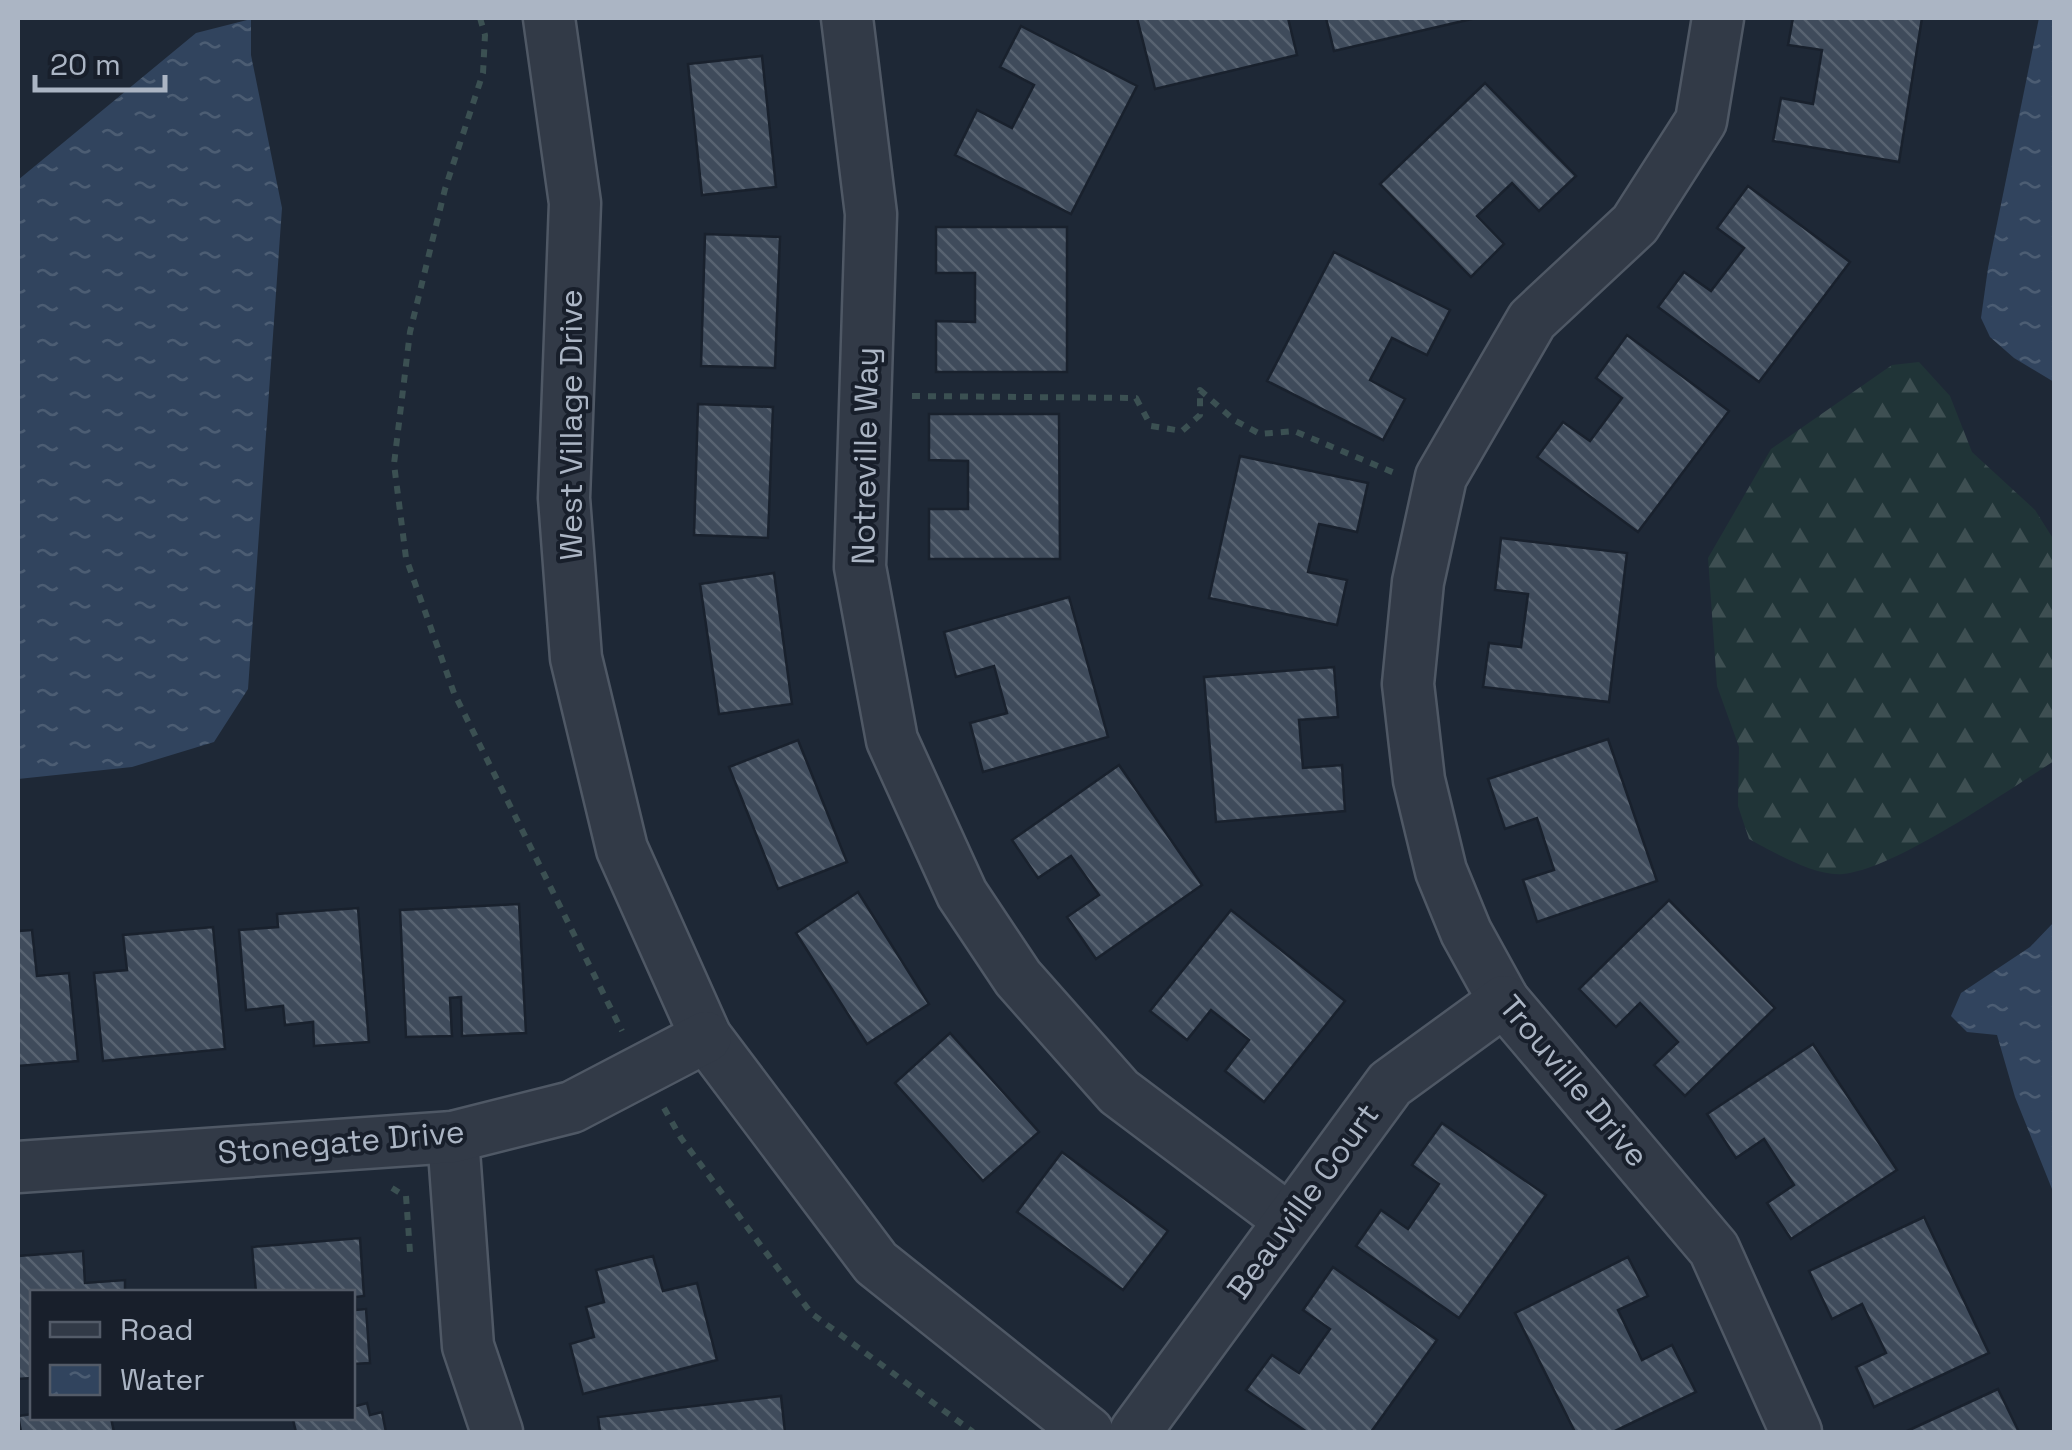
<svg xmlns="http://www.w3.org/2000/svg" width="2072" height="1450" font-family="'Space Grotesk',sans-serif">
	<defs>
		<pattern id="forest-firs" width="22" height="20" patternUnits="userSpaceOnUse" patternTransform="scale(2.5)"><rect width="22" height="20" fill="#203437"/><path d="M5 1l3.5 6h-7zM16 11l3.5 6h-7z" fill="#3e4f52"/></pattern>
		<pattern id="water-ripples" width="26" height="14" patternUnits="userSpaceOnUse" patternTransform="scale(2.5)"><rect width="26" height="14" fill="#31445e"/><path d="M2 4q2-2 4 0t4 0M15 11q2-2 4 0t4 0" fill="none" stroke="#4c5d73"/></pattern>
		<pattern id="building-back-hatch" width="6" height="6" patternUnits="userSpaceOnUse" patternTransform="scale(2.5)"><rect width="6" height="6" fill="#3f4b5b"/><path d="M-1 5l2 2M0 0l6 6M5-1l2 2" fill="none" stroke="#586371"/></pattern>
	</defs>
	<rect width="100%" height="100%" fill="#1e2836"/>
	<!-- forest -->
	<path fill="url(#forest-firs)" d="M1919,362L1950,396L1972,452L2035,510L2054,540V761C2007,791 1895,869 1843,874C1816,877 1773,852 1749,839L1738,806L1739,747L1717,686L1708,558L1771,449L1892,365Z"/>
	<!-- water -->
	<g fill="url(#water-ripples)">
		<path d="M2039,18H2054V382L2014,358L1990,337L1981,318L1988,268Z"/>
		<path d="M251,19V55L282,208L248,689L214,742L132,767L18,779V180L196,33Z"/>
		<path d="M2054,922V1194L2015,1097L1997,1035L1967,1032L1951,1016L1961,993L2030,947Z"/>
	</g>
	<!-- building -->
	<g fill="url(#building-back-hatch)" stroke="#19212d" stroke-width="2.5">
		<path d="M1137,18H1288L1297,55L1155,89Z"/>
		<path d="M1326,18H1476L1334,51Z"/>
		<path d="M1793,18H1922L1899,162L1773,141L1781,98L1813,104L1822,50L1788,45Z"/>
		<path d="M1021,26L1137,86L1071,214L955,155L977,110L1012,128L1034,85L1000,67Z"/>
		<path d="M762,56L776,187L702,195L688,64Z"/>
		<path d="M1485,83L1576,176L1539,211L1512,183L1477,216L1504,244L1471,277L1380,184Z"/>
		<path d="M1748,186L1850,262L1759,382L1658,307L1684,272L1711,291L1744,248L1717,228Z"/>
		<path d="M936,227H1067V372H936V321L975,322V273H936Z"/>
		<path d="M705,234L780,237L775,368L701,366Z"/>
		<path d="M1334,252L1450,310L1427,355L1392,338L1370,380L1405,399L1383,440L1267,381Z"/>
		<path d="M1627,335L1729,411L1638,532L1537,457L1563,422L1590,441L1622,398L1596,378Z"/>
		<path d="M698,404L773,407L768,538L694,535Z"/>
		<path d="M929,414H1059L1060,559H929V509H968V461L929,460Z"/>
		<path d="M1240,456L1368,483L1357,532L1319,524L1308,572L1347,580L1337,625L1209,598Z"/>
		<path d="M1501,538L1627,553L1609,702L1483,687L1489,643L1521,647L1528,594L1495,590Z"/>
		<path d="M774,573L792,704L719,714L700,584Z"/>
		<path d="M1069,597L1108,737L983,772L970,723L1007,713L994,666L956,677L944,632Z"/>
		<path d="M1334,667L1338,717L1299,720L1303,768L1342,765L1345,811L1216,822L1204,677Z"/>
		<path d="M1608,739L1657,881L1537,922L1523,880L1554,870L1537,818L1505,829L1488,779Z"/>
		<path d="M798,740L847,862L778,889L729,767Z"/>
		<path d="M1119,765L1202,885L1096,959L1067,917L1099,895L1071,856L1038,878L1012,840Z"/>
		<path d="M858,892L929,1004L867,1044L796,933Z"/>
		<path d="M1669,900L1775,1008L1685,1096L1654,1065L1678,1042L1640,1003L1616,1027L1579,989Z"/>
		<path d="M519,904L526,1033L462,1036L461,997L450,998L452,1036L406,1037L400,910Z"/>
		<path d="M358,908L369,1042L314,1046L313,1022L285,1025L283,1006L246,1010L239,930L278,927L277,914Z"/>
		<path d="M1231,910L1345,1001L1264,1102L1225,1071L1249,1040L1211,1010L1187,1040L1150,1011Z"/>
		<path d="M213,927L225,1049L103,1061L94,973L127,970L123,935Z"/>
		<path d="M32,930L37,976L69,973L78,1061L18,1066V931Z"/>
		<path d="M950,1033L1039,1132L983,1181L895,1083Z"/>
		<path d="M1813,1044L1897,1170L1791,1239L1767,1203L1794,1185L1764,1139L1736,1158L1707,1114Z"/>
		<path d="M1442,1123L1546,1195L1459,1318L1356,1246L1381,1210L1408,1229L1439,1184L1412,1165Z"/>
		<path d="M1062,1152L1168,1231L1123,1290L1017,1212Z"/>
		<path d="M1924,1217L1989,1353L1874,1407L1856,1367L1886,1353L1862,1304L1832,1319L1809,1271Z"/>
		<path d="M360,1238L364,1296L355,1297L356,1310L366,1309L370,1363L352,1364V1292H256L252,1247Z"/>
		<path d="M83,1251L85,1283L125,1280V1292H32V1378L18,1379V1256Z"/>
		<path d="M653,1256L663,1291L697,1283L717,1360L583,1394L570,1344L594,1337L586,1307L604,1302L596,1270Z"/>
		<path d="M1628,1257L1648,1296L1618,1310L1642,1360L1672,1345L1696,1392L1613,1432H1575L1515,1313Z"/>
		<path d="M1333,1267L1437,1340L1371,1432H1307L1246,1390L1272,1355L1299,1373L1330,1329L1303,1310Z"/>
		<path d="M1998,1389L2019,1432H1905Z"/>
		<path d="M781,1396L785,1432H600L598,1417Z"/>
		<path d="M367,1403L370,1415L382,1412L386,1432H296L293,1420L352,1418V1407Z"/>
		<path d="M32,1414V1418H111L114,1432H21L18,1416Z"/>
	</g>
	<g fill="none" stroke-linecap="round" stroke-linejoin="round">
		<!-- minor casing -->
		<g stroke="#4f5865" stroke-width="55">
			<g id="minor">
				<path d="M549,18L575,203L564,498L576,658L622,849L706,1037L876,1263L1088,1432"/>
				<path d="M847,18L871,214L860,567L892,740L962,894L1018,978L1119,1092L1288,1219"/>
				<path d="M1718,18L1701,121L1635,224L1532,320L1441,477L1418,582L1408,684L1419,780L1441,871L1466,932L1504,1001L1714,1249L1796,1432"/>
				<path d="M453,1137L468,1346L497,1432"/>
				<path d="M18,1167L453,1137L572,1107L706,1037"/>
				<path d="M1135,1432L1390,1084L1504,1001"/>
			</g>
		</g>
		<!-- path -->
		<g stroke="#3b5052" stroke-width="6" stroke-dasharray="8 8" stroke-linecap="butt">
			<path d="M480,18L485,35L483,73L445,189L410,332L394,464L406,558L454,693L622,1031"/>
			<path d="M912,396L1136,398L1151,426L1182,431L1200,415V390L1234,420L1260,434L1294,431L1397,474"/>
			<path d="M664,1108L681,1138L811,1313L973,1432"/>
			<path d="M392,1188L405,1196"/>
			<path d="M406,1196L410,1252"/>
		</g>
		<!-- minor -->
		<use href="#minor" stroke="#323a47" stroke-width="50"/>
	</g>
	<g text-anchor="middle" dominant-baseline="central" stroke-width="8" stroke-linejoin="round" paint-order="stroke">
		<!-- street labels -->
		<g font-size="32" fill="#abb5c4" stroke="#181f2b">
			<text transform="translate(571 425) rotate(-90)">West Village Drive</text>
			<text transform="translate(865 456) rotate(-89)">Notreville Way</text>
			<text transform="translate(1574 1081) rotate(50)">Trouville Drive</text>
			<text transform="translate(341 1142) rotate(-5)">Stonegate Drive</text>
			<text transform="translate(1303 1201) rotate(-54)">Beauville Court</text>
		</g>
	</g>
	<!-- border -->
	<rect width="2072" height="1450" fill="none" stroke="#abb5c4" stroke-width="40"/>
	<!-- legend -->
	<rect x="30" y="1290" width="325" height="130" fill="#181f2b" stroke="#535b68" stroke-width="2.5"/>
	<rect x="50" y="1322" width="50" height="15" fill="#323a47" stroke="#535b68" stroke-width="2.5"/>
	<text x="120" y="1340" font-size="30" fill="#abb5c4">Road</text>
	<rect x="50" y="1365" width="50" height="30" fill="url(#water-ripples)" stroke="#535b68" stroke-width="2.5"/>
	<text x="120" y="1390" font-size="30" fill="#abb5c4">Water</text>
	<!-- scale -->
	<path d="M35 75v15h130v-15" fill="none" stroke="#abb5c4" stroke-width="5"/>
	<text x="50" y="75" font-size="30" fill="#abb5c4" stroke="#181f2b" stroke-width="8" paint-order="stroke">20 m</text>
</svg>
